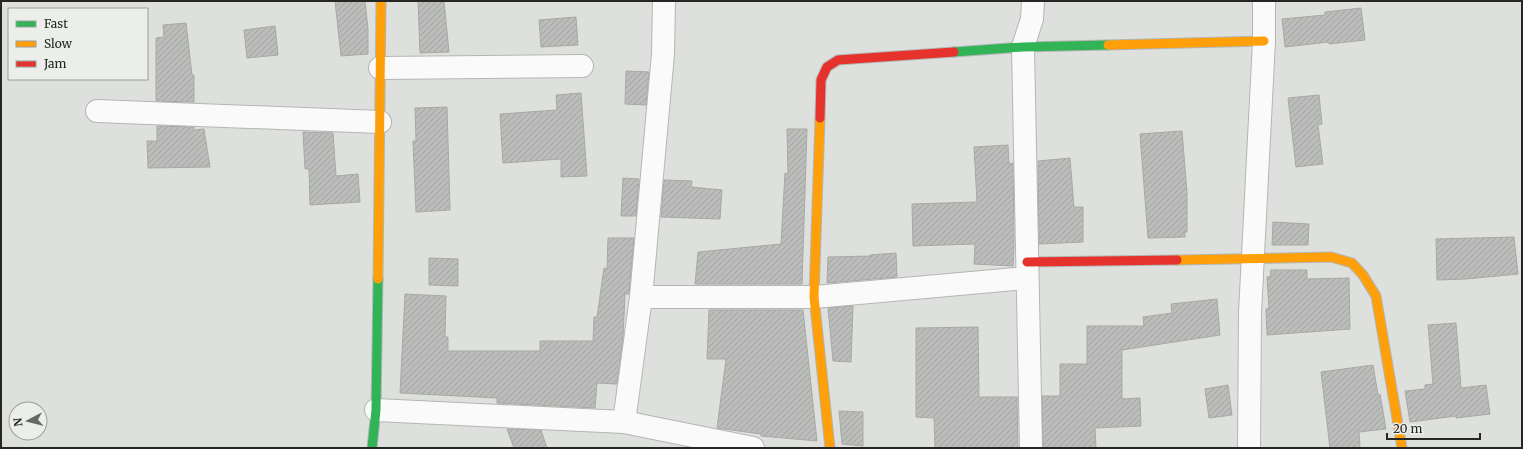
<svg xmlns="http://www.w3.org/2000/svg" width="1523" height="449" font-family="Merriweather,serif">
	<defs>
		<pattern id="building-hatch" width="6" height="6" patternUnits="userSpaceOnUse"><rect width="6" height="6" fill="#bbbdbb"/><path d="M-1 1l2-2M0 6l6-6M5 7l2-2" fill="none" stroke="#a1a2a1"/></pattern>
	</defs>
	<rect width="100%" height="100%" fill="#dee0dd"/>
	<!-- building -->
	<g fill="url(#building-hatch)" stroke="#a8a9a7">
		<path d="M335,1H365L368,29V54L341,56Z"/>
		<path d="M418,1H444L449,52L420,53Z"/>
		<path d="M1361,8L1365,40L1329,44V42L1285,47L1282,19L1325,15V12Z"/>
		<path d="M576,17L578,45L541,47L539,20Z"/>
		<path d="M186,23L192,75H194V102L156,101V38L164,37L163,25Z"/>
		<path d="M275,26L278,55L247,58L244,30Z"/>
		<path d="M626,71L649,72L646,105L625,104Z"/>
		<path d="M581,93L587,176L561,177V159L503,163L500,114L557,110L556,95Z"/>
		<path d="M1319,95L1322,124L1318,125L1323,164L1296,167L1288,98Z"/>
		<path d="M447,107L450,210L416,212L413,141H416L415,108Z"/>
		<path d="M157,126L194,127V130L204,129L210,167L148,168L147,141H157Z"/>
		<path d="M787,129H807L802,284H695L698,252L781,244L785,173L788,174Z"/>
		<path d="M1182,131L1187,193V232H1185V237L1148,238L1140,134Z"/>
		<path d="M303,132L333,133L336,176L358,174L360,202L310,205L309,169H305Z"/>
		<path d="M1008,145L1009,164L1013,163L1014,245L1013,266L974,264L975,244L913,246L912,204L977,202L974,147Z"/>
		<path d="M1070,158L1074,207H1083V242L1039,244L1038,161Z"/>
		<path d="M623,178L639,179L636,216H621Z"/>
		<path d="M664,180L692,181L691,187L722,190L720,219L661,217Z"/>
		<path d="M1273,222L1309,224L1308,245H1272Z"/>
		<path d="M1514,237L1518,274L1466,279L1437,280L1436,239Z"/>
		<path d="M608,238H634L629,294H625L623,338L617,384L597,383L595,408L497,403V398L400,393L405,294L446,296L445,337H448V351H540V341H593L594,317H597L604,268L607,269Z"/>
		<path d="M896,253L897,277L827,283L828,257L871,256L870,255Z"/>
		<path d="M429,258L458,259V286L429,285Z"/>
		<path d="M1271,270H1307V279L1349,278L1350,329L1267,335L1266,309L1269,308L1267,277H1270Z"/>
		<path d="M1217,299L1220,335L1122,350V399L1140,398L1141,426L1095,428L1096,448H1043L1042,396H1060V364H1087V326H1144L1143,317L1172,313L1171,304Z"/>
		<path d="M853,306L851,362L833,361L828,308Z"/>
		<path d="M709,310H803L817,441L761,436V434L717,428L726,359H707Z"/>
		<path d="M1456,323L1461,388L1486,385L1490,414L1456,418V416L1410,422L1405,391L1425,389V385L1433,384L1428,325Z"/>
		<path d="M978,327L979,397H1017L1018,448H935L934,418L916,417V328Z"/>
		<path d="M1373,365L1378,395L1380,394L1386,429L1359,432L1360,448H1330L1321,372Z"/>
		<path d="M1228,385L1232,415L1209,418L1205,389Z"/>
		<path d="M839,411L863,412V446L842,444Z"/>
		<path d="M507,429L541,430L547,448H514Z"/>
	</g>
	<g fill="none" stroke-linecap="round" stroke-linejoin="round">
		<!-- street casing -->
		<g stroke="#b4b6b3" stroke-width="24">
			<g id="street">
				<path d="M380,68L582,66"/>
				<path d="M97,111L380,122"/>
				<path d="M641,297H814L1027,278"/>
				<path d="M376,410L624,422L753,448"/>
				<path d="M624,422L641,297L663,54L664,1"/>
				<path d="M1031,448L1023,47L1032,19L1033,1"/>
				<path d="M1249,448L1250,313L1264,41V1"/>
			</g>
		</g>
		<!-- fast casing -->
		<g stroke="#b4b6b3" stroke-width="11">
			<g id="fast">
				<path d="M954,52L1023,47L1108,45"/>
				<path d="M372,448L376,410L378,279"/>
			</g>
		</g>
		<!-- slow casing -->
		<g stroke="#b4b6b3" stroke-width="11">
			<g id="slow">
				<path d="M1108,45L1264,41"/>
				<path d="M820,118L814,297L830,448"/>
				<path d="M1177,260L1331,257L1352,263L1363,275L1376,296L1402,448"/>
				<path d="M378,279L381,1"/>
			</g>
		</g>
		<!-- jam casing -->
		<g stroke="#b4b6b3" stroke-width="11">
			<g id="jam">
				<path d="M820,118L821,80L827,67L838,60L954,52"/>
				<path d="M1027,262L1177,260"/>
			</g>
		</g>
		<!-- street -->
		<use href="#street" stroke="#fafafa" stroke-width="22"/>
		<!-- fast -->
		<use href="#fast" stroke="#30b455" stroke-width="9"/>
		<!-- slow -->
		<use href="#slow" stroke="#ff9f0a" stroke-width="9"/>
		<!-- jam -->
		<use href="#jam" stroke="#e5322d" stroke-width="9"/>
	</g>
	<!-- border -->
	<rect width="1523" height="449" fill="none" stroke="#262725" stroke-width="4"/>
	<!-- legend -->
	<rect x="8" y="8" width="140" height="72" fill="#ebeee9" stroke="#9c9e9b"/>
	<rect x="16" y="21" width="20" height="6" fill="#30b455" stroke="#9c9e9b"/>
	<text x="44" y="28" font-size="12" fill="#262725">Fast</text>
	<rect x="16" y="41" width="20" height="6" fill="#ff9f0a" stroke="#9c9e9b"/>
	<text x="44" y="48" font-size="12" fill="#262725">Slow</text>
	<rect x="16" y="61" width="20" height="6" fill="#e5322d" stroke="#9c9e9b"/>
	<text x="44" y="68" font-size="12" fill="#262725">Jam</text>
	<!-- north arrow -->
	<g transform="translate(28 421) rotate(263)"><circle r="19" fill="#ebeee9" stroke="#9c9e9b"/>
	<path d="M0-3L7 15L0 10L-7 15Z" fill="#666865"/>
	<text y="-6" font-size="11" font-weight="bold" text-anchor="middle" fill="#262725">N</text>
	</g>
	<!-- scale -->
	<path d="M1387 433v6h93v-6" fill="none" stroke="#262725" stroke-width="2"/>
	<text x="1393" y="433" font-size="12" fill="#262725" stroke="#ebeee9" stroke-width="3" paint-order="stroke">20 m</text>
</svg>
